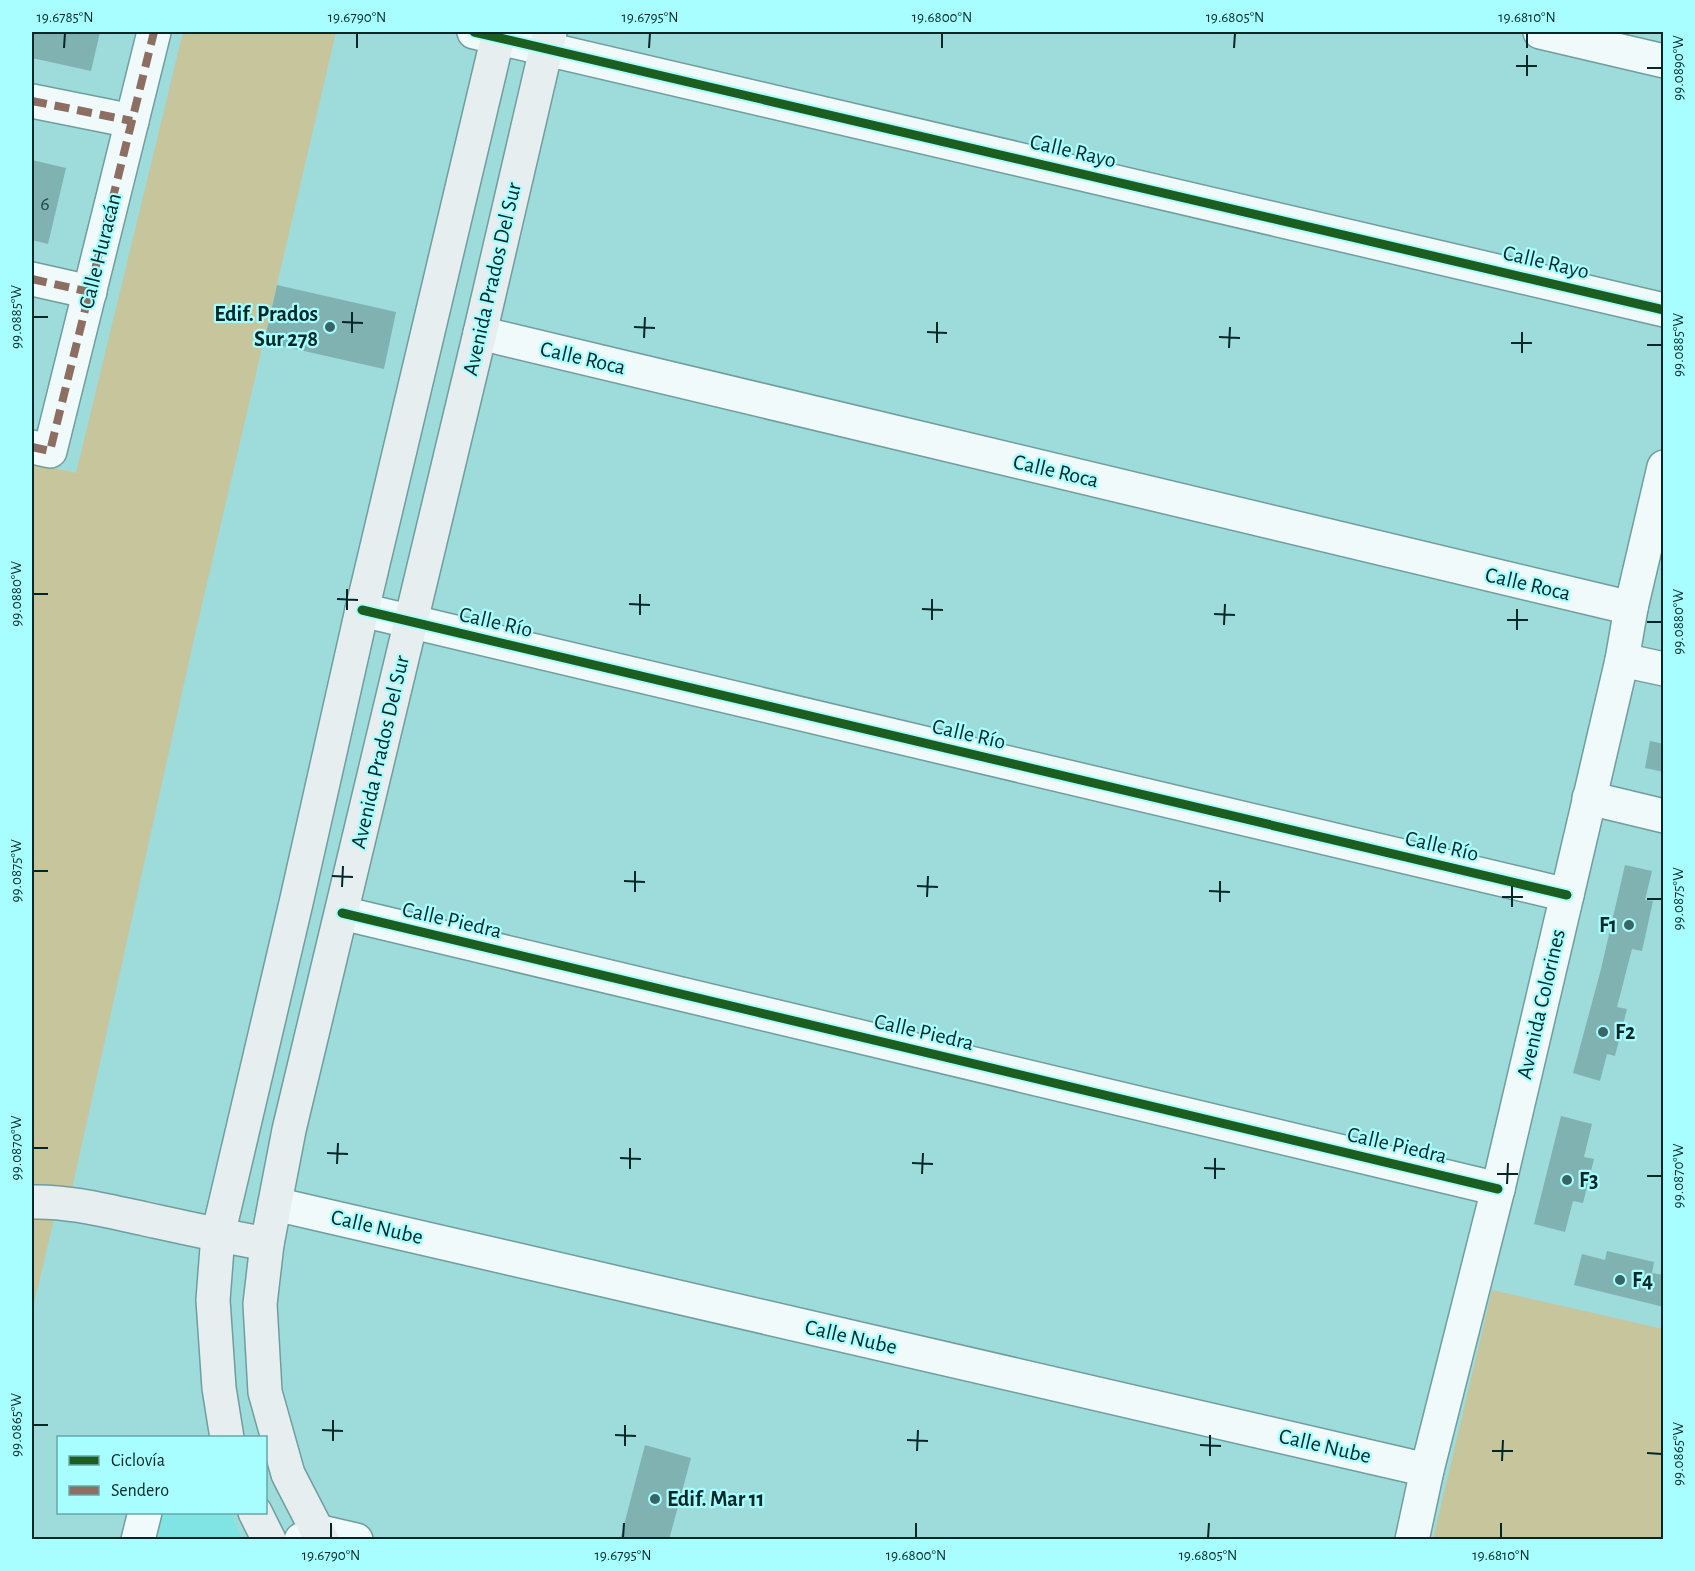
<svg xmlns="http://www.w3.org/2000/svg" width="1695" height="1571" font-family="'Alegreya Sans',sans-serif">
	<rect width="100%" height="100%" fill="#9edbdb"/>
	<!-- built -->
	<path fill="#81e4e4" d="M158,1512L231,1513L242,1539L151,1540Z"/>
	<!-- green -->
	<g fill="#c7c59b">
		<path d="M183,32H336L193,643L66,1216L55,1215L32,1312V463L76,473Z"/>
		<path d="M1492,1290L1663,1329V1539H1433Z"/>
	</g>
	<!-- building -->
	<g fill="#80b2b2">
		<path d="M32,32H100L91,71L32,58Z"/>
		<path d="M32,160L66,168L48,244L32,240Z"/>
		<path d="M277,285L396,312L384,369L264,342Z"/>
		<path d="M1650,741L1664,744V772L1645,768Z"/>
		<path d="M1625,865L1652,871L1645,900L1653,901L1642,951L1632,949L1617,1007L1627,1009L1615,1056L1607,1054L1600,1081L1573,1073L1601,969Z"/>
		<path d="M1561,1116L1592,1124L1584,1157L1594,1159L1583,1203L1573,1201L1565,1232L1534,1224Z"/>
		<path d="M1607,1251L1654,1262L1652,1273L1664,1275V1307L1574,1285L1582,1254L1605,1260Z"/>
		<path d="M645,1445L691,1458L669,1540H620Z"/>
	</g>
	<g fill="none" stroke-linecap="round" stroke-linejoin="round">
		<!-- minor casing -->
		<g stroke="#709d9d" stroke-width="36">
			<g id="minor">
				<path d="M474,32L1664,310"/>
				<path d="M1540,32L1664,61"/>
				<path d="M32,101L132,121"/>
				<path d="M32,279L90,292"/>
				<path d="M480,333L1631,608"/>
				<path d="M32,447L50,451L154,32"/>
				<path d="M1622,660L1664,669"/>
				<path d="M1589,798L1664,816"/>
				<path d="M342,913L1498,1189"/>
				<path d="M275,1204L1427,1470"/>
				<path d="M138,1540L145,1512"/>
				<path d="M1412,1540L1427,1470L1498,1189L1567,895L1622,660L1631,608L1664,467"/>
			</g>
		</g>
		<!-- tertiary casing -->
		<g stroke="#709d9d" stroke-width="36">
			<g id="tertiary">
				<path d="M362,610L1567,895"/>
				<path d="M301,1540L317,1531L356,1540"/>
			</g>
		</g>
		<!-- secondary casing -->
		<g stroke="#709d9d" stroke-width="36">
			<g id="secondary">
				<path d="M32,1202C70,1201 107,1211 145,1219C186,1228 226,1237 267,1244"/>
				<path d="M227,1438L219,1388L213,1300L218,1235L296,903L362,610L499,32"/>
				<path d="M255,1512L269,1540"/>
				<path d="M322,1540L288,1474L265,1392L260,1304L267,1244L289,1130L480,333L550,32"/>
			</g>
		</g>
		<!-- minor -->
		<use href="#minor" stroke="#f0fafa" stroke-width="33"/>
		<!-- tertiary -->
		<use href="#tertiary" stroke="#f0fafa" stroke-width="33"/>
		<!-- secondary -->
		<use href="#secondary" stroke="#e6eef0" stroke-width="33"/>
		<!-- quiet -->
		<g stroke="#8d6e63" stroke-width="8" stroke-dasharray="15 8" stroke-linecap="butt">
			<path d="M32,101L132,121"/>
			<path d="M32,279L90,292"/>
			<path d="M32,447L50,451L154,32"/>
		</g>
		<!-- cycleway casing -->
		<g stroke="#a8fefe" stroke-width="13">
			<g id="cycleway">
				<path d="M474,32L1664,310"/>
				<path d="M362,610L1567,895"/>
				<path d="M342,913L1498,1189"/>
			</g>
		</g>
		<!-- cycleway -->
		<use href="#cycleway" stroke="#1b5e20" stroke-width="9"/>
	</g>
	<!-- ticks -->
	<path fill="none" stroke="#012727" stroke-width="2" d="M64,48L65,33M357,48V33M649,48L650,33M942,48V33M1234,48L1235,33M1527,48V33M1516,66H1537M1647,68H1662M1527,76V55M33,317H48M342,322L363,323M634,327L655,328M927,332L947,333M352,333V312M1219,337L1240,338M644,338L645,317M937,343V322M1511,343H1532M1647,345H1662M1229,348L1230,327M1522,353V332M33,594H48M337,599L358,600M629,604L650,605M922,609L943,610M347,610V589M1214,614L1235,615M640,615V594M932,620V599M1507,620H1528M1647,622H1662M1224,625L1225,604M1517,630V609M33,871H48M332,876L353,877M624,881L645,882M917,886L938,887M342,887L343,866M1209,891L1230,892M635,892V871M927,897L928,876M1502,897H1523M1647,899H1662M1220,902V881M1512,907V886M33,1148H48M327,1153L348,1154M620,1158L641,1159M912,1163L933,1164M337,1164L338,1143M1204,1168L1225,1169M630,1169V1148M922,1174L923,1153M1497,1174H1518M1647,1176H1662M1215,1179V1158M1507,1184L1508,1163M33,1425H48M322,1430L343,1431M615,1435L636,1436M907,1440L928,1441M333,1441V1420M1200,1445L1221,1446M625,1446V1425M917,1451L918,1430M1492,1451H1513M1647,1453L1662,1454M1210,1456V1435M1502,1461L1503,1440M331,1538V1523M623,1538L624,1523M916,1538V1523M1208,1538L1209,1523M1501,1538V1523"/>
	<!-- markers -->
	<g fill="#386666" stroke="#a8fefe" stroke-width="2">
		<circle cx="330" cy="327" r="6"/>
		<circle cx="1629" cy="925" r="6"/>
		<circle cx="1603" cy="1032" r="6"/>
		<circle cx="1567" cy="1180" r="6"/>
		<circle cx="1620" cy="1280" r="6"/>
		<circle cx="655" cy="1499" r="6"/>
	</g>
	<g text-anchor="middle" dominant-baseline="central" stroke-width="4.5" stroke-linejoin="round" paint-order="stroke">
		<!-- number labels -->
		<g font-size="20" fill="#214a4a">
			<text x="45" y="204">6</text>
		</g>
		<!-- street labels -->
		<g font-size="22" fill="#012727" stroke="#a8fefe">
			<text transform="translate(1073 151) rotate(13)">Calle Rayo</text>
			<text transform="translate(100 251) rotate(-76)">Calle Huracán</text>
			<text transform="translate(1546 262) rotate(13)">Calle Rayo</text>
			<text transform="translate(492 279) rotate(-77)">Avenida Prados Del Sur</text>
			<text transform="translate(583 358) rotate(13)">Calle Roca</text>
			<text transform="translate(1056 471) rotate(13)">Calle Roca</text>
			<text transform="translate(1528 584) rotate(13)">Calle Roca</text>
			<text transform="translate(496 622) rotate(13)">Calle Río</text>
			<text transform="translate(969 734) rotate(13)">Calle Río</text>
			<text transform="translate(380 752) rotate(-77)">Avenida Prados Del Sur</text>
			<text transform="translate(1442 846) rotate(13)">Calle Río</text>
			<text transform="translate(452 920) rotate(13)">Calle Piedra</text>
			<text transform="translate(1541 1004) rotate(-77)">Avenida Colorines</text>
			<text transform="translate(924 1032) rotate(13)">Calle Piedra</text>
			<text transform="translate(1397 1145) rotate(13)">Calle Piedra</text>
			<text transform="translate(377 1227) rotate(13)">Calle Nube</text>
			<text transform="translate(851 1337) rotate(13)">Calle Nube</text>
			<text transform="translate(1325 1446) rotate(13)">Calle Nube</text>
		</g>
		<!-- poi labels -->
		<g font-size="22" font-weight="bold" fill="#012727" stroke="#a8fefe" text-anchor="start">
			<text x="318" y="314" text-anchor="end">Edif. Prados<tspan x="318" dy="25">Sur 278</tspan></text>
			<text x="1617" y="925" text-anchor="end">F1</text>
			<text x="1615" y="1032">F2</text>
			<text x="1579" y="1180">F3</text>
			<text x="1632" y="1280">F4</text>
			<text x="667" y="1499">Edif. Mar 11</text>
		</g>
	</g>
	<!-- border -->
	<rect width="1695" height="1571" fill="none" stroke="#a8fefe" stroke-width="66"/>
	<!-- legend -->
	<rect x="57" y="1436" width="210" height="78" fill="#a8fefe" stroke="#65a8a8" stroke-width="1.5"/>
	<rect x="69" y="1456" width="30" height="9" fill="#1b5e20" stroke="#65a8a8" stroke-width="1.5"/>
	<text x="111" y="1466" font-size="18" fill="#012727">Ciclovía</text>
	<rect x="69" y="1486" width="30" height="9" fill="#8d6e63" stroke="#65a8a8" stroke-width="1.5"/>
	<text x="111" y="1496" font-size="18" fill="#012727">Sendero</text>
	<rect x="33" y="33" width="1629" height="1505" fill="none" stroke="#012727" stroke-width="2"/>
	<g font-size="15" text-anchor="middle" fill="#012727">
		<text x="65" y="22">19.6785°N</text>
		<text x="357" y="22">19.6790°N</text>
		<text x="650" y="22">19.6795°N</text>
		<text x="942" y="22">19.6800°N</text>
		<text x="1235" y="22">19.6805°N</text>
		<text x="1527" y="22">19.6810°N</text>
		<text transform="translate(1678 68) rotate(-90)" y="5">99.0890°W</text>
		<text transform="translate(16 317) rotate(-90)" y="5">99.0885°W</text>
		<text transform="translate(1678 345) rotate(-90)" y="5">99.0885°W</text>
		<text transform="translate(16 594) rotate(-90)" y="5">99.0880°W</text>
		<text transform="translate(1678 622) rotate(-90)" y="5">99.0880°W</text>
		<text transform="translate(16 871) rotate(-90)" y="5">99.0875°W</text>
		<text transform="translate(1678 899) rotate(-90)" y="5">99.0875°W</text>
		<text transform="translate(16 1148) rotate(-90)" y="5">99.0870°W</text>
		<text transform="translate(1678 1176) rotate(-90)" y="5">99.0870°W</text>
		<text transform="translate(16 1425) rotate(-90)" y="5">99.0865°W</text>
		<text transform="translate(1678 1454) rotate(-90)" y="5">99.0865°W</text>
		<text x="331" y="1560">19.6790°N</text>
		<text x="623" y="1560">19.6795°N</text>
		<text x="916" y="1560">19.6800°N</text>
		<text x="1208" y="1560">19.6805°N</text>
		<text x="1501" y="1560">19.6810°N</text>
	</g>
</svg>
